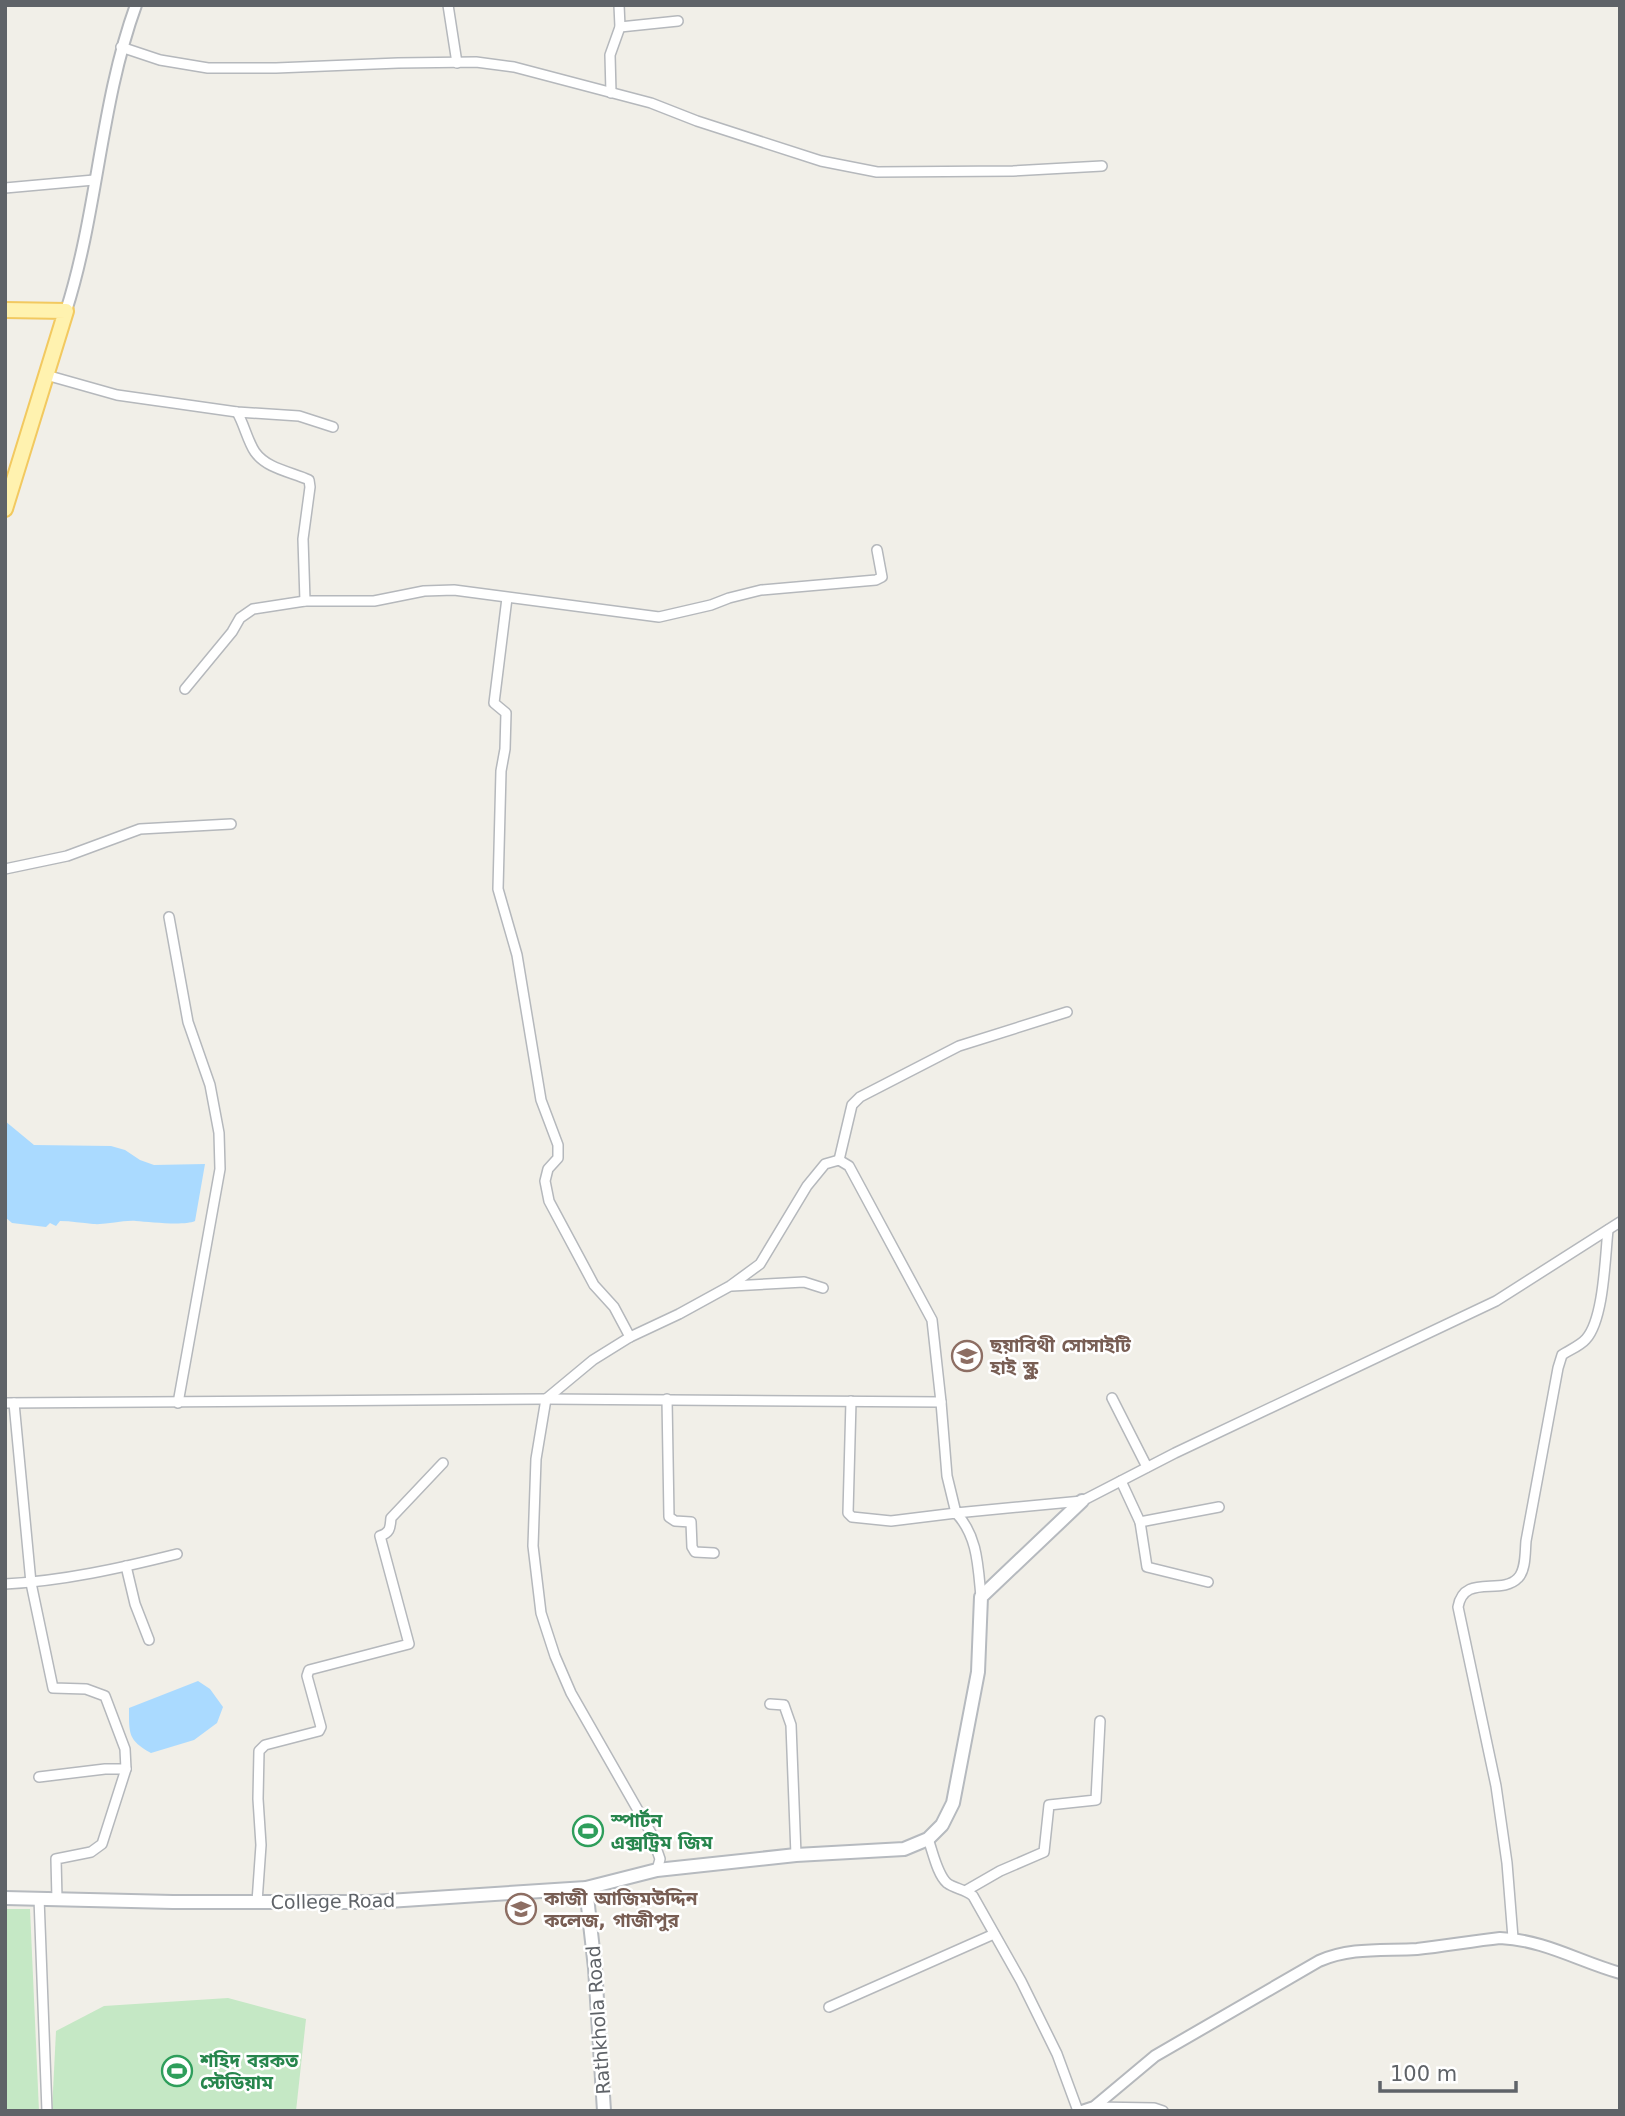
<svg xmlns="http://www.w3.org/2000/svg" width="1625" height="2116" font-family="'DejaVu Sans','Noto Sans Bengali',sans-serif">
	<rect width="100%" height="100%" fill="#f1efe8"/>
	<!-- green -->
	<g fill="#c5e8c5">
		<path d="M5,1909H30L39,2111H5Z"/>
		<path d="M228,1998L306,2019L296,2111H52L56,2031L104,2006Z"/>
	</g>
	<!-- water -->
	<g fill="#aadaff">
		<path d="M5,1121L34,1145L111,1146L125,1150L140,1160L154,1165L205,1164L195,1221C184,1226 150,1222 136,1221C122,1220 107,1225 93,1224C82,1223 71,1221 60,1221L56,1226L50,1223L46,1227L12,1223L5,1217Z"/>
		<path d="M198,1681L210,1689L223,1707L217,1723L194,1740L151,1753C128,1740 129,1734 129,1708Z"/>
	</g>
	<g fill="none" stroke-linecap="round" stroke-linejoin="round">
		<!-- minor casing -->
		<g stroke="#b5b8bc" stroke-width="12">
			<g id="minor">
				<path d="M448,5L457,63"/>
				<path d="M620,27L678,21"/>
				<path d="M121,47L160,60L208,68H276L398,63L476,62L514,67L651,103L697,121L821,161L877,172L1013,171L1102,166"/>
				<path d="M611,93L610,55L620,27L619,5"/>
				<path d="M5,188L94,180"/>
				<path d="M46,375L117,395L237,412L299,416L333,427"/>
				<path d="M237,412C244,424 248,442 255,452C267,469 292,472 309,480L310,487L303,539L305,601"/>
				<path d="M507,598L494,703L506,713L505,749L501,771L498,889L517,955L541,1100L558,1145V1158L548,1169L545,1181L549,1201L594,1285L614,1307L630,1337"/>
				<path d="M185,689L232,632L240,618L253,609L305,601H374L424,591L454,590L659,617L711,605L729,598L761,590L876,580L882,577L877,550"/>
				<path d="M5,869L67,856L140,829L231,824"/>
				<path d="M169,917L188,1022L210,1085L219,1133L220,1169L178,1403"/>
				<path d="M839,1160L852,1105L860,1097L959,1046L1067,1012"/>
				<path d="M732,1286L804,1282L823,1288"/>
				<path d="M1112,1398L1147,1467"/>
				<path d="M667,1399L669,1517L675,1521L691,1522L692,1547L695,1552L714,1553"/>
				<path d="M851,1401L848,1513L852,1517L891,1521L956,1513C978,1536 978,1567 981,1597"/>
				<path d="M5,1403L546,1399L941,1402L947,1476L956,1513L1082,1501L1175,1453L1496,1301L1620,1222"/>
				<path d="M14,1403L31,1583L53,1688L86,1689L105,1696L125,1749L126,1769H105L39,1777"/>
				<path d="M1121,1481L1140,1522L1147,1567L1208,1582"/>
				<path d="M1140,1522L1219,1507"/>
				<path d="M126,1566L135,1604L149,1640"/>
				<path d="M5,1584C63,1581 121,1568 177,1554"/>
				<path d="M770,1704L784,1705L791,1725L796,1855"/>
				<path d="M928,1839C933,1852 937,1874 947,1883C955,1889 965,1889 973,1896L1021,1981L1057,2054L1078,2111"/>
				<path d="M657,1870L660,1859L651,1833L571,1693L555,1656L541,1613L533,1546L536,1459L546,1399L593,1360L630,1337L679,1314L730,1286L760,1264L807,1186L825,1164L839,1160L849,1166L932,1320L941,1402"/>
				<path d="M967,1890L1000,1871L1044,1852L1049,1805L1096,1800L1100,1721"/>
				<path d="M39,1898L47,2111"/>
				<path d="M57,1899L56,1859L91,1852L102,1844L126,1769"/>
				<path d="M257,1902L261,1845L258,1799L259,1751L265,1745L319,1731L321,1727L307,1676L309,1670L409,1644L380,1536C391,1532 390,1527 391,1518L443,1463"/>
				<path d="M1513,1938L1507,1863L1496,1786L1458,1607C1464,1573 1501,1596 1518,1578C1526,1570 1525,1552 1526,1541L1558,1368L1562,1355C1569,1350 1580,1346 1586,1339C1604,1319 1605,1257 1608,1230"/>
				<path d="M829,2007L994,1934"/>
				<path d="M1094,2107L1154,2108L1163,2111"/>
			</g>
		</g>
		<!-- tertiary casing -->
		<g stroke="#b5b8bc" stroke-width="14">
			<g id="tertiary">
				<path d="M66,311C98,211 100,104 136,5"/>
				<path d="M1082,2111L1094,2107L1155,2056L1319,1961C1351,1947 1383,1951 1417,1949C1445,1946 1472,1941 1500,1938C1544,1940 1578,1961 1620,1973"/>
			</g>
		</g>
		<!-- secondary casing -->
		<g stroke="#b6babf" stroke-width="16">
			<g id="secondary">
				<path d="M586,1888L595,1968L604,2111"/>
				<path d="M5,1898L173,1902H373L586,1888L657,1870L796,1855L904,1849L928,1839L942,1825L953,1803L978,1672L981,1597L1082,1501"/>
			</g>
		</g>
		<!-- primary casing -->
		<g stroke="#f2c960" stroke-width="18">
			<path id="primary" d="M5,310L66,311L5,509"/>
		</g>
		<!-- minor -->
		<use href="#minor" stroke="#fff" stroke-width="9"/>
		<!-- tertiary -->
		<use href="#tertiary" stroke="#fff" stroke-width="10"/>
		<!-- secondary -->
		<use href="#secondary" stroke="#fff" stroke-width="12"/>
		<!-- primary -->
		<use href="#primary" stroke="#fff2af" stroke-width="14"/>
	</g>
	<!-- icons -->
	<defs>
		<g id="school-ring" transform="scale(1.575)"><circle r="9.5" fill="#fff" stroke="#8d6e63" stroke-width="1.5"/><path d="M0-5L7-2L0 1L-7-2ZM-4 1L0 2.5L4 1V4Q0 6-4 4Z" fill="#8d6e63"/></g>
		<g id="stadium-ring" transform="scale(1.575)"><circle r="9.5" fill="#fff" stroke="#2e9e5b" stroke-width="1.5"/><path d="M0-5a6.5 5 0 1 0 0 10a6.5 5 0 1 0 0-10ZM-3.5-1.8h7v3.6h-7Z" fill="#2e9e5b"/></g>
		<g id="university-ring" transform="scale(1.575)"><circle r="9.5" fill="#fff" stroke="#8d6e63" stroke-width="1.5"/><path d="M0-5L7-2L0 1L-7-2ZM-4 1L0 2.5L4 1V4Q0 6-4 4Z" fill="#8d6e63"/></g>
	</defs>
	<g fill-rule="evenodd">
		<use href="#school-ring" x="967" y="1356"/>
		<use href="#stadium-ring" x="588" y="1831"/>
		<use href="#university-ring" x="521" y="1909"/>
		<use href="#stadium-ring" x="177" y="2071"/>
	</g>
	<g text-anchor="middle" dominant-baseline="central" stroke-width="5" stroke-linejoin="round" paint-order="stroke">
		<!-- education labels -->
		<g font-size="19" font-weight="bold" fill="#785e54" stroke="#fff" text-anchor="start">
			<text x="990" y="1345">ছয়াবিথী সোসাইটি<tspan x="990" dy="22">হাই স্কুল</tspan></text>
			<text x="544" y="1898">কাজী আজিমউদ্দিন<tspan x="544" dy="22">কলেজ, গাজীপুর</tspan></text>
		</g>
		<!-- leisure labels -->
		<g font-size="19" font-weight="bold" fill="#27864d" stroke="#fff" text-anchor="start">
			<text x="611" y="1820">স্পার্টন<tspan x="611" dy="22">এক্সট্রিম জিম</tspan></text>
			<text x="200" y="2060">শহিদ বরকত<tspan x="200" dy="22">স্টেডিয়াম</tspan></text>
		</g>
		<!-- street labels -->
		<g font-size="19" fill="#5f6368" stroke="#fff">
			<text transform="translate(333 1901) rotate(-1)">College Road</text>
			<text transform="translate(598 2020) rotate(-94)">Rathkhola Road</text>
		</g>
	</g>
	<!-- border -->
	<rect width="1625" height="2116" fill="none" stroke="#5f6368" stroke-width="14"/>
	<!-- scale -->
	<path d="M1380 2081v10h136v-10" fill="none" stroke="#5f6368" stroke-width="3.5"/>
	<text x="1390" y="2081" font-size="21" fill="#5f6368" stroke="#ffffff" stroke-width="5" paint-order="stroke">100 m</text>
</svg>
